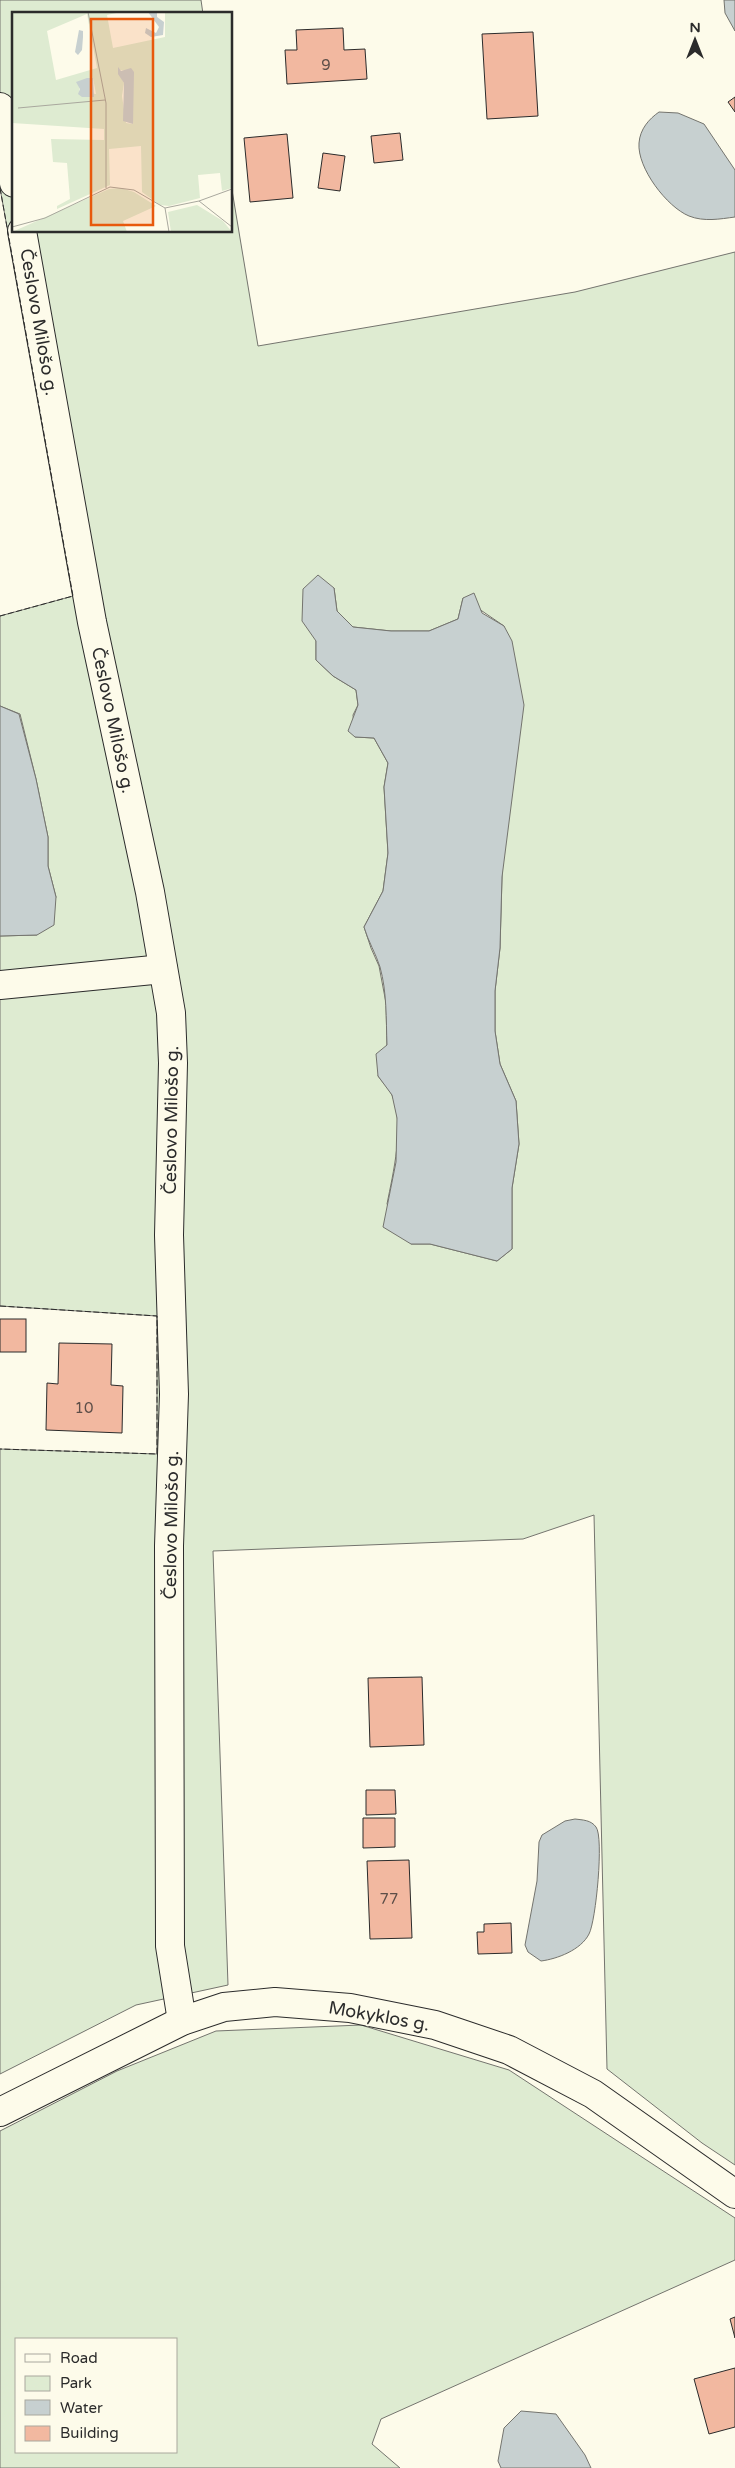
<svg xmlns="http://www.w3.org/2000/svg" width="735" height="2468" font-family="'Varela Round',sans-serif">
	<rect width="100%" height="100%" fill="#fdfbea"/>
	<!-- green -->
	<g fill="#deebd1" stroke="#74746e" fill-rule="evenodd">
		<path d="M0,0H201L203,14H14V231H231V184L258,346L575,292L735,252V2165L702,2143L607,2069L594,1515L523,1539L213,1551L228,1985L136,2005L0,2074V1449L157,1454V1316L0,1306V936L37,935L56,897L48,866V837L36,779L20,714L0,706V616L73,596L0,188ZM334,588L337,611L353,627L391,631H429L458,619L463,598L504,626L502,877L500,948L495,991V1031L500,1064L516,1101L519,1144L512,1188V1249L497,1261L430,1244H411L387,1204C393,1173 405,1126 392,1095C389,1088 382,1082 378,1076L387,1045L386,1003L379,966L371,948L364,927L383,891L388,853L384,787L388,763L374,738L355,737L353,715L358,705L356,690L333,676L316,660V641Z"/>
		<path d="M361,2025L509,2070L735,2218V2260L381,2419L372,2444L400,2468H0V2131L117,2071L216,2031ZM16,2339H176V2452H16Z"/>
	</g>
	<!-- water -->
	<g fill="#c7d0d0" stroke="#74746e">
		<path d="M724,0H735V31L725,13Z"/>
		<path d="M659,112L678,113L704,124L735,170V217C720,219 704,222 689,216C667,207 637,168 639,143C640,129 649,119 659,112Z"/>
		<path d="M318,575L334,588L337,611L353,627L391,631H429L458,619L463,598L474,593L482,613L504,626L512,641L524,705L502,877L500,948L495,991V1031L500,1064L516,1101L519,1144L512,1188V1249L497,1261L430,1244H411L383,1227L396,1162L397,1118L392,1095L378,1076L376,1054L387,1045C386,1019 387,992 380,967C376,954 368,941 364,927L383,891L388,853L384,787L388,763L374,738L355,737L348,731L358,705L356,690L333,676L316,660V641L302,621L303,589Z"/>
		<path d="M0,706L19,714L36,779L48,837V866L56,897L54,925L37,935L0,936Z"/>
		<path d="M575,1819C583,1820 591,1820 596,1827C604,1837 596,1921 589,1934C581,1950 557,1959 541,1961L528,1952L525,1945L537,1881L539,1842L542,1835L565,1821Z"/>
		<path d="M521,2411L556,2414L585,2455L591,2468H501L498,2461L504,2428Z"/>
	</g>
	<!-- building -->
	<g fill="#f2b8a0" stroke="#2b2b2b">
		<path d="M343,28L344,50L365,49L367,79L287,84L285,50H297L296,30Z"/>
		<path d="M533,32L538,116L487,119L482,34Z"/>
		<path d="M735,97V112L728,102Z"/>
		<path d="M400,133L403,160L374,163L371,136Z"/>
		<path d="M287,134L293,198L250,202L244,138Z"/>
		<path d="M323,153L345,156L340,191L318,188Z"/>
		<rect x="0" y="1319" width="26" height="33"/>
		<path d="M59,1343L112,1344L111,1385L123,1386L122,1433L46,1430L47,1383L58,1384Z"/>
		<path d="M422,1677L424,1745L370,1747L368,1678Z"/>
		<path d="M366,1790H395L396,1814L366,1815Z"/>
		<path d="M363,1818H395V1847L363,1848Z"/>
		<path d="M409,1860L412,1938L370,1939L367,1861Z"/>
		<path d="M511,1923L512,1953L478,1954L477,1932H484V1924Z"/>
		<path d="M735,2317V2338L730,2319Z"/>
		<path d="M735,2368V2427L709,2434L694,2379Z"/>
	</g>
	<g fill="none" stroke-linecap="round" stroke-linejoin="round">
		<!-- minor casing -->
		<g stroke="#2b2b2b" stroke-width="30">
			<g id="minor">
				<path d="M0,107L14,183"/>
				<path d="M22,231L92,622L150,892L171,1013L173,1063L169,1235L174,1394L169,1546L170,1946L182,2021"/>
				<path d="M0,985L163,969"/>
				<path d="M0,2112L182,2021L224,2007L275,2002L350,2008L435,2025L509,2050L593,2094L735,2194"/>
			</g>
		</g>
		<!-- minor -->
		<use href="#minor" stroke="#fdfbea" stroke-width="28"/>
		<!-- fence -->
		<g stroke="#2b2b2b" stroke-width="1" stroke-dasharray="6 2.5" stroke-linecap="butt">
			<path d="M0,188L73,596L0,616"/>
			<path d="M0,1306L157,1316V1454L0,1449"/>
		</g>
	</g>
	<g text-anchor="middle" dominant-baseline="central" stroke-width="4" stroke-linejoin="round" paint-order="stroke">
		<!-- number labels -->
		<g font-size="15" fill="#5d4e48">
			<text x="326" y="65">9</text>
			<text x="84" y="1408">10</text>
			<text x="389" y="1899">77</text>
		</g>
		<!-- street labels -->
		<g font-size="18" fill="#2b2b2b" stroke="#fdfbea">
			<text transform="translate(39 322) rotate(80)">Česlovo Milošo g.</text>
			<text transform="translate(113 720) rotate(78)">Česlovo Milošo g.</text>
			<text transform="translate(171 1120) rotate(-89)">Česlovo Milošo g.</text>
			<text transform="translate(171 1525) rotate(-89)">Česlovo Milošo g.</text>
			<text transform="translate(379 2016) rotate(10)">Mokyklos g.</text>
		</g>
	</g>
	<!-- overview -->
	<g transform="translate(12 12)">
		<rect width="220" height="220" fill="#fdfbea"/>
		<path d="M0,0H109L95,3L101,36L153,25V0H220V176L210,179L208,161L186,163L188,186L157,194L148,193L130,180L129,134L97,137L98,173L45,197V194L58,187L55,151L41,150L39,127L92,128V117L0,111ZM75,2L85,56L44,68L35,19ZM107,58L118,59L121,112L114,111L110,84L112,71L106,60ZM81,66L84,82L67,80L68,75ZM109,176L122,180L144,194L111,209L115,220H0L97,177ZM185,193L211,209L220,220H159L156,200Z" fill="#deebd1" fill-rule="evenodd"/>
		<path d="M136,0H145V5L152,10L151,23L139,25L133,21L134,16L144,21L147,15ZM67,18L71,19V25L70,38L66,43L63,40ZM106,55L109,59L119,56L122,60L121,112L111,109L112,71L106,62ZM75,66H81L82,85H70L66,82L68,77L64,70Z" fill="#c7d0d0"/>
		<path fill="none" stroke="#a9a89e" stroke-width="1" d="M76,0L94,91V176M6,96L93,88M187,189L220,215M153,196L157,220M0,215L33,206L98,175L122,178L153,196L187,189L220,177"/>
		<path fill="#e8590c" fill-opacity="0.15" stroke="#e8590c" stroke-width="2.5" d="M79,7H141V213H79Z"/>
		<rect width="220" height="220" fill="none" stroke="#2b2b2b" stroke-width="2.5"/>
	</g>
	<!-- legend -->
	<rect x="15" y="2338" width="162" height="115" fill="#fdfbea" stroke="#a9a89e"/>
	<rect x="25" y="2354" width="25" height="8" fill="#fdfbea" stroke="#a9a89e"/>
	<text x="60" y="2363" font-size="15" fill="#2b2b2b">Road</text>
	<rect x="25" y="2376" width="25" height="15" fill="#deebd1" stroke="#a9a89e"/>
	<text x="60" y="2388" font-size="15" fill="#2b2b2b">Park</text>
	<rect x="25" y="2400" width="25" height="15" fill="#c7d0d0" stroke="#a9a89e"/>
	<text x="60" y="2413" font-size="15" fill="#2b2b2b">Water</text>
	<rect x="25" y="2426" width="25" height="15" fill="#f2b8a0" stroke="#a9a89e"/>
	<text x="60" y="2438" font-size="15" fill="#2b2b2b">Building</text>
	<!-- north arrow -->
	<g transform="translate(695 40)" stroke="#fdfbea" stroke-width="4" paint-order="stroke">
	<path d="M0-4L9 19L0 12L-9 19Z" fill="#2b2b2b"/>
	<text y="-8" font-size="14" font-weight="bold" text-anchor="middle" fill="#2b2b2b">N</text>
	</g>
</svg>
